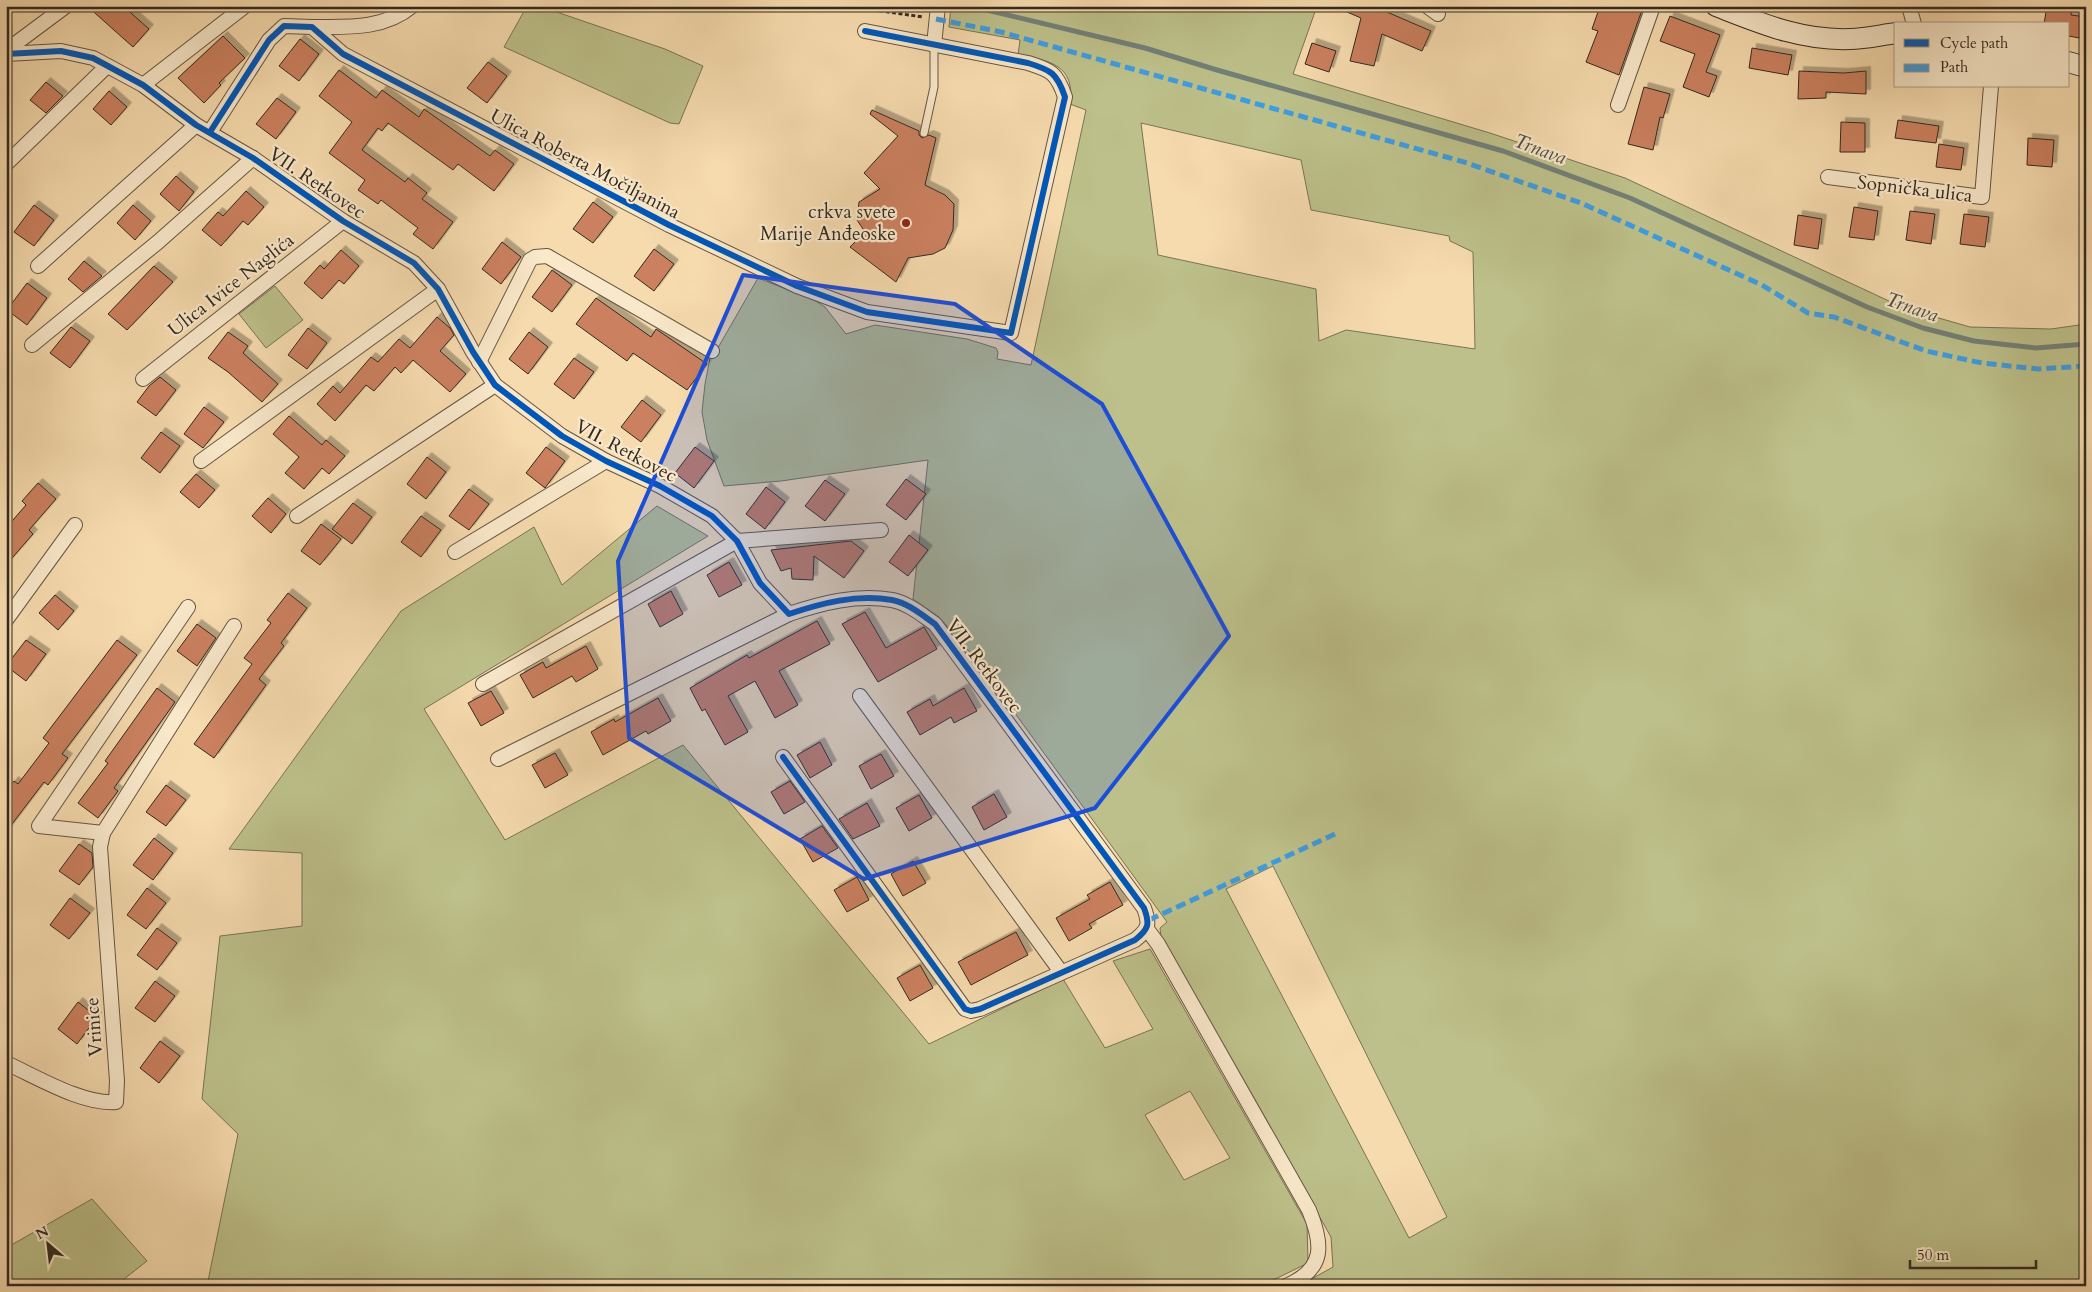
<svg xmlns="http://www.w3.org/2000/svg" width="2092" height="1292" font-family="Cardo,serif">
	<defs>
		<filter id="shadow"><feDropShadow dx="4.5" dy="-4.5" stdDeviation="0" flood-color="#0004"/></filter>
	</defs>
	<rect width="100%" height="100%" fill="#f6dbae"/>
	<filter id="stains"><feTurbulence type="fractalNoise" baseFrequency=".004" numOctaves="4"/><feColorMatrix values="0 0 0 0 .2 0 0 0 0 .09 0 0 0 0 .02 0 0 0 .5 -.17"/></filter>
	<radialGradient id="worn" r=".72"><stop offset=".6" stop-color="#630" stop-opacity="0"/><stop offset="1" stop-color="#630" stop-opacity=".3"/></radialGradient>
	<!-- green -->
	<g fill="#bdc08a" stroke="#787455" fill-rule="evenodd">
		<path d="M527,6H539L665,49L703,66L679,124L670,123L504,47Z"/>
		<path d="M951,6H1317L1293,74L1490,133L1625,178L1904,308L1970,327L2051,329L2086,324V1286H1299L1333,1267L1331,1237L1161,937L1160,928L1167,922L974,657L939,617L913,599L928,460L781,481L724,486L707,440L702,412L705,384L710,358L719,346L758,278L814,300L825,307L846,334L875,325L967,339L996,348L998,352L997,359L1031,365L1086,110L1070,104C1076,65 1049,60 1018,55L1020,40L949,27ZM1141,123L1301,160L1311,210L1449,236L1450,241L1473,252L1475,349L1346,330L1319,341L1316,289L1158,255ZM1273,866L1447,1217L1409,1238L1226,889Z"/>
		<path d="M275,286L303,320L266,348L239,314Z"/>
		<path d="M657,506L708,536L424,709L505,840L683,745L929,1044L1063,979L1105,1048L1153,1029L1113,961L1150,949L1307,1224L1308,1263L1261,1286H207L238,1134L202,1099L220,936L302,926V853L229,849L401,611L534,527L562,585ZM1190,1091L1230,1158L1184,1180L1145,1115Z"/>
		<path d="M92,1199L147,1261L124,1279L127,1286H6V1248Z"/>
	</g>
	<g fill="none" stroke-linecap="round" stroke-linejoin="round">
		<!-- stream -->
		<path stroke="#738077" stroke-width="5" d="M970,6L1145,48L1217,70L1503,151L1630,198L1867,307L1923,328L1974,341L2036,348L2086,344"/>
	</g>
	<!-- building -->
	<g fill="#cb805f" stroke="#332920" filter="url(#shadow)">
		<path d="M87,6H123L149,29L133,47Z"/>
		<path d="M1333,6H1373L1431,31L1422,51L1382,34L1374,66L1350,61L1361,18Z"/>
		<path d="M1600,6H1631L1642,10L1619,75L1586,62L1598,31L1592,29Z"/>
		<path d="M2047,6H2072L2071,15L2086,17V39L2068,36V24H2044Z"/>
		<path d="M1670,16L1720,35L1706,72L1717,76L1709,97L1683,87L1695,54L1660,41Z"/>
		<path d="M223,36L245,58L219,83L221,85L204,103L178,78Z"/>
		<path d="M300,39L319,54L299,81L279,66Z"/>
		<path d="M1312,43L1336,51L1329,72L1305,64Z"/>
		<path d="M1752,48L1792,55L1788,75L1749,68Z"/>
		<path d="M488,62L507,76L487,103L467,88Z"/>
		<path d="M339,70L376,98L382,90L419,117L424,109L490,156L495,150L514,164L494,191L458,164L453,170L388,123L382,131L378,128L362,150L405,182L408,178L427,193L422,199L453,222L433,249L413,234L418,228L381,200L378,204L358,190L365,180L329,153L352,122L319,96Z"/>
		<path d="M1799,71L1844,73L1866,71V94L1826,92V98L1798,99Z"/>
		<path d="M46,82L63,96L46,113L30,100Z"/>
		<path d="M1644,87L1670,94L1663,118L1660,117L1653,150L1628,144Z"/>
		<path d="M109,91L127,107L111,125L93,109Z"/>
		<path d="M277,98L296,112L276,139L256,124Z"/>
		<path d="M872,110L919,131V135L922,138L929,135L936,138L925,185L945,195L954,204L953,230L945,248L933,254L908,258L896,282L850,247L865,232L857,220L859,202L880,189L864,173L898,136L870,114Z"/>
		<path d="M1898,120L1939,126L1936,143L1895,138Z"/>
		<path d="M1841,122L1865,123V152H1840Z"/>
		<path d="M2028,138L2054,140L2052,167L2027,165Z"/>
		<path d="M1939,144L1964,148L1961,170L1936,167Z"/>
		<path d="M176,176L194,192L179,211L160,194Z"/>
		<path d="M246,191L264,207L248,225L243,221L221,246L202,230L218,212L223,216Z"/>
		<path d="M593,202L613,217L593,243L573,229Z"/>
		<path d="M34,205L54,220L34,246L14,232Z"/>
		<path d="M133,205L151,221L135,240L117,223Z"/>
		<path d="M1854,207L1878,211L1874,240L1849,237Z"/>
		<path d="M1910,211L1935,214L1931,244L1906,240Z"/>
		<path d="M1964,214L1989,217L1985,247L1960,244Z"/>
		<path d="M1798,215L1822,219L1818,249L1794,245Z"/>
		<path d="M502,242L521,257L501,284L482,269Z"/>
		<path d="M654,249L674,264L654,291L634,276Z"/>
		<path d="M341,250L359,266L344,284L339,280L322,299L304,283L320,265L324,269Z"/>
		<path d="M84,261L102,276L83,292L68,279Z"/>
		<path d="M154,266L173,282L127,330L108,314Z"/>
		<path d="M552,270L572,285L552,312L532,297Z"/>
		<path d="M27,283L47,298L27,325L7,310Z"/>
		<path d="M596,298L651,337L656,329L707,364L687,390L633,353L627,361L576,324Z"/>
		<path d="M437,317L450,328L454,335L440,351L466,374L450,392L413,360L401,373L395,367L374,391L366,385L335,421L317,404L333,386L340,393L371,357L378,362L399,339L410,348Z"/>
		<path d="M71,327L90,341L70,368L50,353Z"/>
		<path d="M308,328L327,343L307,369L288,355Z"/>
		<path d="M228,332L248,346L243,353L278,384L262,402L228,372L208,358Z"/>
		<path d="M529,332L548,347L528,374L509,359Z"/>
		<path d="M574,358L594,372L574,399L554,384Z"/>
		<path d="M160,377L176,390L156,416L137,402L149,386Z"/>
		<path d="M642,400L661,415L641,442L621,427Z"/>
		<path d="M204,407L224,422L203,448L184,434Z"/>
		<path d="M289,416L322,445L326,440L345,456L329,474L322,468L304,489L285,473L299,457L273,434Z"/>
		<path d="M161,432L180,446L160,473L141,458Z"/>
		<path d="M546,447L565,461L545,488L526,473Z"/>
		<path d="M695,447L714,461L694,488L675,473Z"/>
		<path d="M427,457L446,472L426,499L407,484Z"/>
		<path d="M196,474L215,490L199,508L180,492Z"/>
		<path d="M906,479L926,494L906,520L886,505Z"/>
		<path d="M825,480L845,494L825,521L805,506Z"/>
		<path d="M38,483L56,499L29,530L33,534L6,565V528L26,505L22,501Z"/>
		<path d="M766,487L785,502L765,529L746,514Z"/>
		<path d="M469,489L489,504L469,530L449,516Z"/>
		<path d="M268,498L286,514L271,533L252,516Z"/>
		<path d="M353,503L372,517L352,544L332,529Z"/>
		<path d="M421,516L441,530L421,557L401,542Z"/>
		<path d="M321,524L341,539L320,565L301,551Z"/>
		<path d="M909,535L928,550L908,576L889,562Z"/>
		<path d="M851,541L864,551L844,578L814,556L813,580L792,579L791,568L781,571L771,550Z"/>
		<path d="M729,562L742,585L719,597L707,575Z"/>
		<path d="M671,591L683,614L660,627L648,604Z"/>
		<path d="M288,593L307,608L281,643L284,646L259,679L266,685L214,758L194,744L252,664L244,658L271,623L267,620Z"/>
		<path d="M55,595L74,611L58,630L39,613Z"/>
		<path d="M865,612L886,648L924,627L937,649L878,682L842,624Z"/>
		<path d="M817,621L830,644L779,671L798,705L775,718L755,681L728,696L748,732L725,745L705,709L702,711L690,688L747,655L749,658Z"/>
		<path d="M197,624L216,638L197,666L177,651Z"/>
		<path d="M26,640L46,654L26,681L6,666Z"/>
		<path d="M117,640L137,655L62,754L68,758L48,785L44,782L6,832V791L14,781L18,784L49,743L43,738Z"/>
		<path d="M586,646L598,669L576,682L572,676L533,698L520,675L543,662L546,668Z"/>
		<path d="M157,688L175,702L114,788L118,791L98,818L78,803L108,763L105,761Z"/>
		<path d="M964,688L977,711L954,723L951,717L920,735L907,712L930,699L933,706Z"/>
		<path d="M491,691L504,713L481,726L468,703Z"/>
		<path d="M658,698L671,721L648,734L646,731L603,755L591,732L614,719L615,722Z"/>
		<path d="M820,742L832,765L810,778L797,755Z"/>
		<path d="M555,753L568,775L545,788L532,765Z"/>
		<path d="M881,754L894,776L871,789L859,766Z"/>
		<path d="M790,781L805,802L784,814L771,792Z"/>
		<path d="M166,785L186,800L166,826L146,812Z"/>
		<path d="M994,794L1007,817L984,830L972,807Z"/>
		<path d="M919,795L932,818L909,831L896,808Z"/>
		<path d="M867,803L880,826L853,839L839,819Z"/>
		<path d="M822,826L838,848L813,862L800,839Z"/>
		<path d="M154,838L173,853L153,880L133,865Z"/>
		<path d="M79,844L92,853L93,867L79,885L59,871Z"/>
		<path d="M913,861L926,883L903,896L891,874Z"/>
		<path d="M857,877L869,900L847,912L834,890Z"/>
		<path d="M1110,882L1123,905L1089,924L1092,928L1069,941L1056,918L1090,899L1087,895Z"/>
		<path d="M147,888L166,903L146,929L127,915Z"/>
		<path d="M70,898L90,913L69,939L50,925Z"/>
		<path d="M157,928L177,943L157,970L137,955Z"/>
		<path d="M1016,932L1028,955L971,985L958,962Z"/>
		<path d="M920,965L933,988L910,1001L897,978Z"/>
		<path d="M155,981L175,996L155,1022L135,1008Z"/>
		<path d="M78,1002L97,1017L77,1044L58,1029Z"/>
		<path d="M160,1041L180,1056L159,1083L140,1068Z"/>
	</g>
	<g fill="none" stroke-linecap="round" stroke-linejoin="round">
		<!-- lane casing -->
		<g stroke="#645644" stroke-width="9">
			<path id="lane" d="M924,133L934,87V45"/>
		</g>
		<!-- street casing -->
		<g stroke="#645644" stroke-width="16">
			<g id="street">
				<path d="M1427,6L1438,14"/>
				<path d="M1909,6L1914,24"/>
				<path d="M312,27C346,27 383,30 412,6"/>
				<path d="M934,45L938,6"/>
				<path d="M12,53L15,44L66,6"/>
				<path d="M6,54L61,51L93,58L143,85L196,125L253,158L343,221L414,263L438,289L473,352L495,385L562,436L606,461L660,486L712,516L737,541L760,583L789,614C822,603 856,594 892,600C908,603 922,615 935,624L1144,908C1150,924 1149,929 1135,940L980,1009L971,1011L965,1009L783,757"/>
				<path d="M143,85L245,6"/>
				<path d="M1618,105L1653,6"/>
				<path d="M210,132L269,40L284,26L312,27L343,54L669,225L797,286L867,312L1011,333L1065,97C1057,73 1051,70 1028,63L865,31"/>
				<path d="M6,164L107,66"/>
				<path d="M1828,177L1982,197L1991,86"/>
				<path d="M38,266L196,125"/>
				<path d="M32,345L158,242L253,158"/>
				<path d="M479,362L530,260L535,257L547,256L712,351"/>
				<path d="M143,379L343,221"/>
				<path d="M201,461L438,289"/>
				<path d="M297,516L495,385"/>
				<path d="M455,552L606,461"/>
				<path d="M6,620L75,525"/>
				<path d="M483,684L737,541L881,530"/>
				<path d="M860,696L1061,972"/>
				<path d="M498,759L789,614"/>
				<path d="M103,833L39,826L188,607"/>
				<path d="M1147,929L1158,944L1309,1210C1323,1244 1326,1269 1286,1286"/>
				<path d="M6,1063C37,1077 83,1105 116,1102L117,1081L100,847L103,833L234,626"/>
			</g>
		</g>
		<!-- secondary casing -->
		<g stroke="#332920" stroke-width="22">
			<g id="secondary">
				<path d="M1716,6C1760,23 1801,41 1850,39C1865,39 1881,35 1896,33"/>
				<path d="M2068,62L2086,67"/>
			</g>
		</g>
		<!-- path -->
		<path stroke="#332920" stroke-width="3" stroke-dasharray="4 2.5" stroke-linecap="butt" d="M847,6L923,17"/>
		<!-- lane -->
		<use href="#lane" stroke="#f9e8ca" stroke-width="7"/>
		<!-- street -->
		<use href="#street" stroke="#f9e8ca" stroke-width="14"/>
		<!-- secondary -->
		<use href="#secondary" stroke="#f9e8ca" stroke-width="20"/>
		<!-- quiet -->
		<g stroke="#3e9ce0" stroke-width="5" stroke-dasharray="10 5" stroke-linecap="butt">
			<path d="M936,19L1001,32L1464,162L1581,203L1762,285L1808,313L1834,317L1926,351L1982,363L2038,369L2086,366"/>
			<path d="M1149,920L1335,834"/>
		</g>
		<!-- cycleway casing -->
		<g stroke="#f9e8ca" stroke-width="9">
			<g id="cycleway">
				<path d="M6,54L61,51L93,58L143,85L196,125L253,158L343,221L414,263L438,289L473,352L495,385L562,436L606,461L660,486L712,516L737,541L760,583L789,614C822,603 856,594 892,600C908,603 922,615 935,624L1144,908C1150,924 1149,929 1135,940L980,1009L971,1011L965,1009L783,757"/>
				<path d="M210,132L269,40L284,26L312,27L343,54L669,225L797,286L867,312L1011,333L1065,97C1057,73 1051,70 1028,63L865,31"/>
			</g>
		</g>
		<!-- cycleway -->
		<use href="#cycleway" stroke="#0057b8" stroke-width="6"/>
	</g>
	<!-- marked area -->
	<path fill="#1d4ed8" fill-opacity="0.2" stroke="#1d4ed8" stroke-width="4" stroke-linejoin="round" d="M743,275L955,304L1102,404L1229,636L1095,808L864,879L629,738L618,561Z"/>
	<!-- markers -->
	<circle fill="#8f2418" stroke="#f9e8ca" stroke-width="2" cx="906" cy="223" r="5"/>
	<g text-anchor="middle" dominant-baseline="central" stroke-width="4.5" stroke-linejoin="round" paint-order="stroke">
		<!-- street labels -->
		<g font-size="19" fill="#332920" stroke="#f9e8ca">
			<text transform="translate(585 164) rotate(28)">Ulica Roberta Močiljanina</text>
			<text transform="translate(317 183) rotate(34)">VII. Retkovec</text>
			<text transform="translate(1915 189) rotate(7)">Sopnička ulica</text>
			<text transform="translate(231 285) rotate(-38)">Ulica Ivice Naglića</text>
			<text transform="translate(626 451) rotate(28)">VII. Retkovec</text>
			<text transform="translate(984 666) rotate(53)">VII. Retkovec</text>
			<text transform="translate(94 1027) rotate(-94)">Vrinice</text>
		</g>
		<!-- poi labels -->
		<g font-size="19" fill="#332920" stroke="#f9e8ca" text-anchor="end">
			<text x="896" y="212">crkva svete<tspan x="896" dy="22">Marije Anđeoske</tspan></text>
		</g>
		<!-- water labels -->
		<g font-size="20" font-style="italic" fill="#4e4d44" stroke="#f9e8ca">
			<text transform="translate(1540 149) rotate(20)">Trnava</text>
			<text transform="translate(1912 307) rotate(19)">Trnava</text>
		</g>
	</g>
	<!-- margin -->
	<rect width="2092" height="1292" fill="none" stroke="#f6dbae" stroke-width="25"/>
	<rect x="8" y="8" width="2077" height="1277" fill="none" stroke="#332920" stroke-width="2.5"/>
	<rect x="12" y="12" width="2067" height="1267" fill="none" stroke="#332920"/>
	<!-- legend -->
	<rect x="1894" y="22" width="175" height="65" fill="#f9e8ca" stroke="#aa9c86"/>
	<rect x="1904" y="39" width="25" height="8" fill="#0057b8" stroke="#aa9c86"/>
	<text x="1940" y="48" font-size="15" fill="#332920">Cycle path</text>
	<rect x="1904" y="64" width="25" height="8" fill="#3e9ce0" stroke="#aa9c86"/>
	<text x="1940" y="72" font-size="15" fill="#332920">Path</text>
	<!-- north arrow -->
	<g transform="translate(48 1244) rotate(332)" stroke="#f9e8ca" stroke-width="4" paint-order="stroke">
	<path d="M0-4L9 19L0 12L-9 19Z" fill="#332920"/>
	<text y="-8" font-size="14" font-weight="bold" text-anchor="middle" fill="#332920">N</text>
	</g>
	<!-- scale -->
	<path d="M1910 1260v8h126v-8" fill="none" stroke="#332920" stroke-width="2.5"/>
	<text x="1917" y="1260" font-size="15" fill="#332920" stroke="#f9e8ca" stroke-width="4" paint-order="stroke">50 m</text>
	<rect width="100%" height="100%" filter="url(#stains)"/>
	<rect width="100%" height="100%" fill="url(#worn)"/>
</svg>
